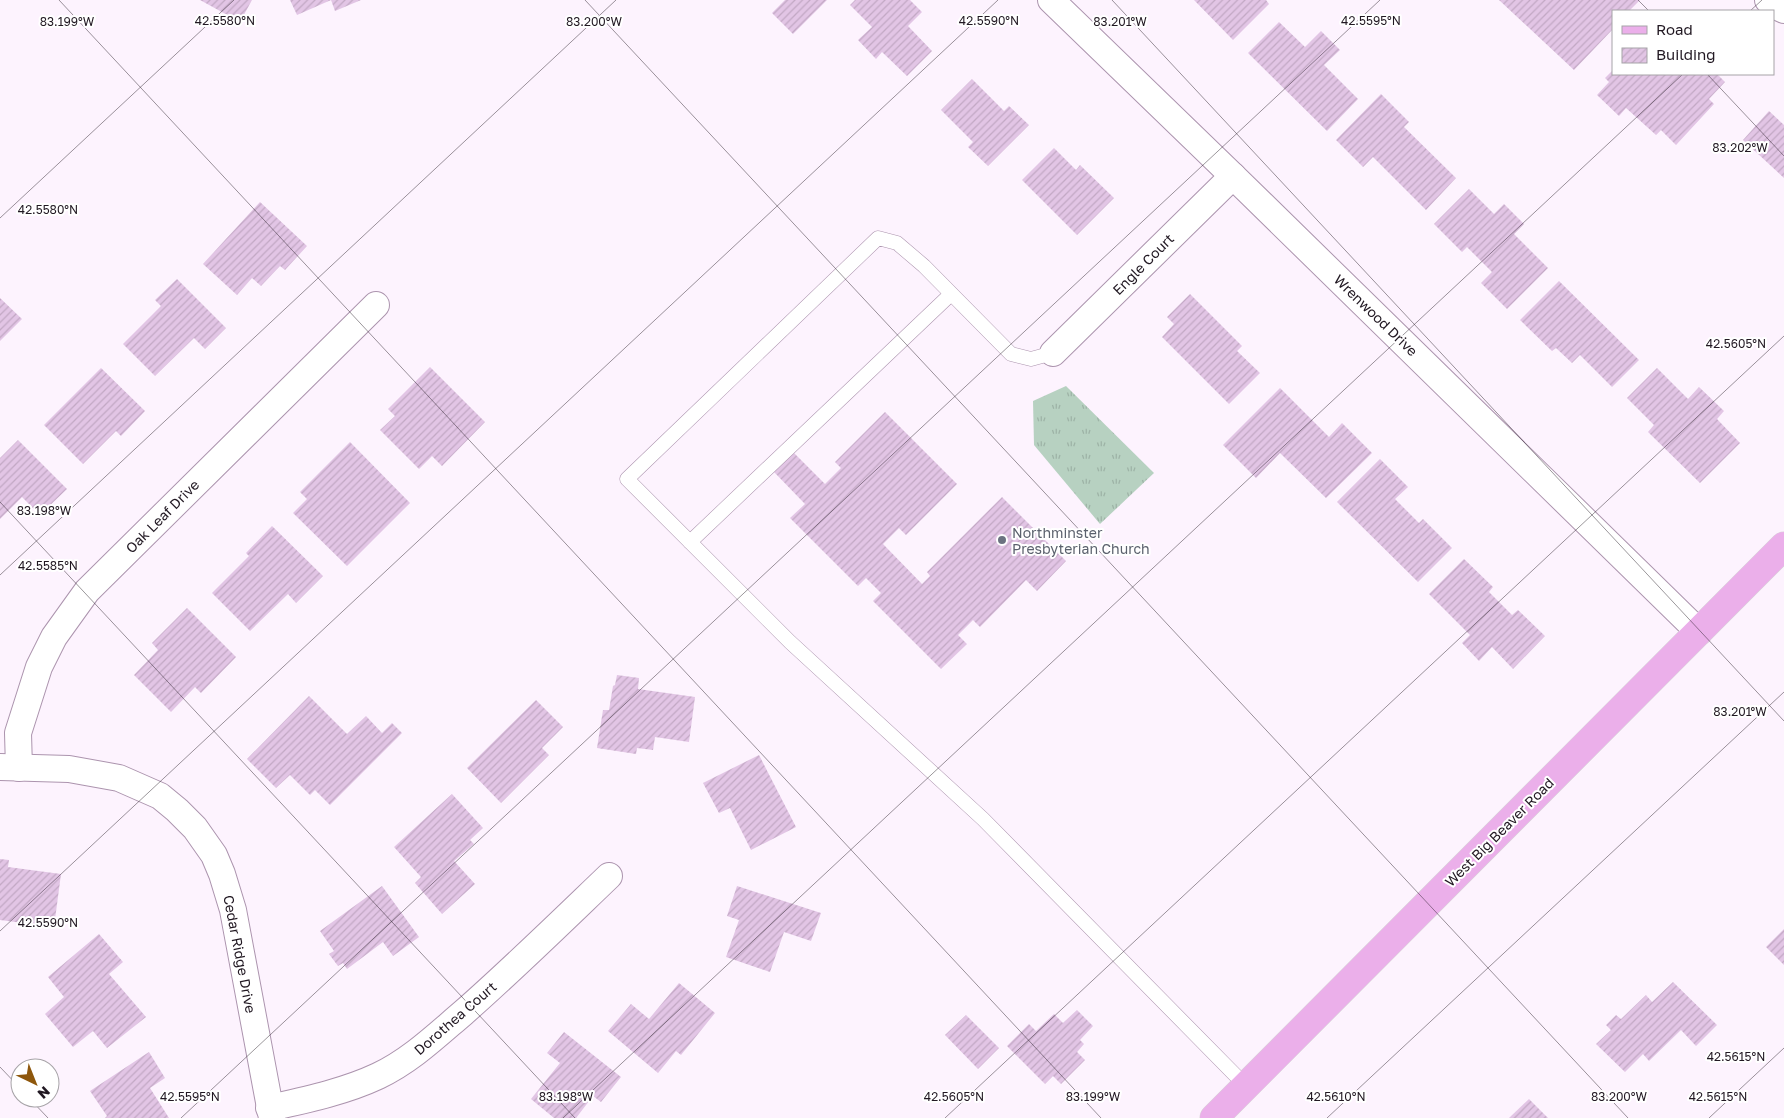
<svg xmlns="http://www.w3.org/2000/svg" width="1784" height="1118" font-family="'Golos Text',sans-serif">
	<defs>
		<pattern id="grass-tufts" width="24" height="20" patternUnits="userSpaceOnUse" patternTransform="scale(1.25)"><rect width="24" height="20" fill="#b7d1c1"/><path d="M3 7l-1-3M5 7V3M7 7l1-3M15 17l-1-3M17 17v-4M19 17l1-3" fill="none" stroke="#9db3a6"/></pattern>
		<pattern id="building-hatch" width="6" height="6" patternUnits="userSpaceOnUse" patternTransform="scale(1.25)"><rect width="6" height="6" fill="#e2c5e5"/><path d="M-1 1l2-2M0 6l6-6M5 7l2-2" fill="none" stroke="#c2a8c4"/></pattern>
	</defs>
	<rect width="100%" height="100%" fill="#fdf3fe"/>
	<!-- grass -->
	<path fill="url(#grass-tufts)" d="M1066,386L1154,473L1100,524L1034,445L1033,401Z"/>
	<!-- building -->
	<g fill="url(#building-hatch)">
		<path d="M200,0H252L240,22Z"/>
		<path d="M290,0H331L297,15Z"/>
		<path d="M331,0H361L335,11Z"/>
		<path d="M785,0H827L793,34L772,13Z"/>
		<path d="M855,0H910L922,12L908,26L932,51L907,76L882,52L876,59L858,40L872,27L850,5Z"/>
		<path d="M1194,0H1266L1269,4L1233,40Z"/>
		<path d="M1499,0H1640L1629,11H1613V29L1574,70Z"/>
		<path d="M1279,22L1305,47L1321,31L1340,50L1324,65L1358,99L1327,131L1248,53Z"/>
		<path d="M1613,70V74H1717L1725,82L1709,99L1714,104L1676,145L1661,130L1656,135L1626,108L1619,116L1597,95L1609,82L1605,78Z"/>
		<path d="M972,79L1004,111L1009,106L1029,125L988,166L968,147L973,142L941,110Z"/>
		<path d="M1381,94L1409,122L1404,127L1456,178L1426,210L1373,157L1363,167L1336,140Z"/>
		<path d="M1769,111L1784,125V178L1743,140Z"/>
		<path d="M1054,148L1076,170L1080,165L1114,198L1077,235L1022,180Z"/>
		<path d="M1469,189L1494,214L1504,204L1524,224L1514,234L1548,268L1507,309L1481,283L1492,272L1467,247L1462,252L1434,224Z"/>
		<path d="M260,202L307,246L285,270L280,266L261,286L252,278L237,295L203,264Z"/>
		<path d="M177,279L226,328L205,349L194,338L155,376L123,344L161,306L155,300Z"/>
		<path d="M1559,281L1639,360L1612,387L1580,355L1572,363L1556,348L1552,351L1520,320Z"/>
		<path d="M1190,294L1242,346L1237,351L1260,373L1229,404L1162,337L1174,324L1167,317Z"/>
		<path d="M0,298L22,319L0,341Z"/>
		<path d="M430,367L485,422L442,466L432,456L419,469L380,430L395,416L388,409Z"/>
		<path d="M101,368L145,411L121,436L116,431L83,464L44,425Z"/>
		<path d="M1657,368L1688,399L1699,387L1724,411L1717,419L1740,443L1700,483L1648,432L1654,425L1627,398Z"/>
		<path d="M1280,388L1329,437L1342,423L1372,453L1326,498L1280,453L1256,478L1223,445Z"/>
		<path d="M885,412L957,484L906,535L899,528L883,544L922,584L930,576L927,572L1002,497L1066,561L1037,591L1026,580L980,627L973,620L958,635L967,644L941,669L873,601L881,593L866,578L858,586L790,518L805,504L774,472L794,453L825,484L841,468L835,462Z"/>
		<path d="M18,440L67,489L40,515L22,497L0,519V458Z"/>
		<path d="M350,442L410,503L347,566L293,513L307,499L300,492Z"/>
		<path d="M1380,459L1408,487L1395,499L1419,523L1423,519L1452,548L1418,582L1337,502Z"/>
		<path d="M272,526L323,576L296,603L288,594L250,631L212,593L249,556L246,553Z"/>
		<path d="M1464,559L1493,587L1489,592L1512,615L1518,610L1545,636L1513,669L1492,647L1479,661L1462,643L1470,635L1429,594Z"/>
		<path d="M187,608L236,657L201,693L195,687L171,712L134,675L158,650L152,643Z"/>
		<path d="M617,675L639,678L638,689L695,697L689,742L655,737L653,750L637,748L636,754L597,748L603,710H609L613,686L615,685Z"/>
		<path d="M309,696L347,734L366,716L382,733L392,723L402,733L330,805L315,790L310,795L290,775L276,788L247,759Z"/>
		<path d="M536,700L563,727L542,748L549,755L501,803L467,768Z"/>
		<path d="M759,755L796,827L751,850L730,808L719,813L703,783Z"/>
		<path d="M452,794L483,828L470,840L474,844L454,861L475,884L442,914L415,883L421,877L394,847Z"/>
		<path d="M0,859L9,860L8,867L61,874L54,927L0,920Z"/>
		<path d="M382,886L419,937L393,956L383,942L347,969L343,963L338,966L329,954L334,951L320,931Z"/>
		<path d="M737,886L821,913L811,941L784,932L770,972L726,957L739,920L727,916Z"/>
		<path d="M1784,929V965L1766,947Z"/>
		<path d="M99,934L123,962L109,974L146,1017L107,1048L93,1031L73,1047L45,1014L64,997L48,977Z"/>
		<path d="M1673,982L1717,1025L1696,1046L1681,1030L1649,1061L1643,1054L1625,1072L1596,1044L1611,1030L1606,1025L1616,1015L1621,1019L1646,995L1652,1002Z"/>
		<path d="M679,983L715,1013L681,1055L676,1051L658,1073L608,1031L631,1004L649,1019Z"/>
		<path d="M1077,1010L1093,1026L1080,1040L1084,1044L1077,1052L1085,1060L1061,1084L1053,1076L1045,1084L1007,1046L1029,1024L1036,1031L1054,1014L1063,1023Z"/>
		<path d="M966,1015L999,1048L978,1069L945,1035Z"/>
		<path d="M564,1032L621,1077L601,1102L593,1096L576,1118H554L531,1099L560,1063L547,1053Z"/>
		<path d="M149,1052L165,1078L150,1088L169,1118H105L107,1116L90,1091Z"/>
		<path d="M1529,1099L1548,1118H1509Z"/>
	</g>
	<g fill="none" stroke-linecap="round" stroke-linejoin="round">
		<!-- service casing -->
		<g stroke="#ac94ae" stroke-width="15">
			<g id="service">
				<path d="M1053,353L1031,359L1011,354L924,266L897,243L878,238L627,479L790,642L983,819L1245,1085"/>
				<path d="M690,542L951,294"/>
			</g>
		</g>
		<!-- minor casing -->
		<g stroke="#ac94ae" stroke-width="28">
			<g id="minor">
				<path d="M1051,0L1233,176L1699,632"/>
				<path d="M1768,0L1773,5L1784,10"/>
				<path d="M1053,353L1233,176"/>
				<path d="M0,767L69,769L119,778L160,796L177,810L195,828L214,855L222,874L233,910L272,1118"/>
				<path d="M19,768L18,733L39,667L54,637L87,591L376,305"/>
				<path d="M269,1108C305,1100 344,1092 378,1076C410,1061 436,1036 463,1013C513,969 561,922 609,876"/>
			</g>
		</g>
		<!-- primary casing -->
		<g stroke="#d7d5d7" stroke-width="29">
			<path id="primary" d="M1214,1118L1784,546"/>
		</g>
		<!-- service -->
		<use href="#service" stroke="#fff" stroke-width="14"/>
		<!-- minor -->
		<use href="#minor" stroke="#fff" stroke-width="26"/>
		<!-- primary -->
		<use href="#primary" stroke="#ebafea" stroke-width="28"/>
	</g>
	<!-- ticks -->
	<path fill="none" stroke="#211822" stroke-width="1" stroke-opacity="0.45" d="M59,0L1101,1118M585,0L1628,1118M1112,0L1784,721M1638,0L1649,11M1750,11L1762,0M1707,74L1784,156M0,218L234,0M0,502L575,1118M0,575L616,0M0,931L998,0M0,1067L20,1088M29,1098L48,1118M181,1118L1380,0M563,1118L1683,74M945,1118L1784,336M1327,1118L1784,692M1709,1118L1784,1048"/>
	<!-- markers -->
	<circle fill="#6b7280" stroke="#fff" stroke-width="2" cx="1002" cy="540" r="5"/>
	<g text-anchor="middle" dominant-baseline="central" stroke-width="4" stroke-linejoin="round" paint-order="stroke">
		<!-- street labels -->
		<g font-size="14" fill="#211822" stroke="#fff">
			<text transform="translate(1143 264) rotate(-45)">Engle Court</text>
			<text transform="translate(1376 315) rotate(44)">Wrenwood Drive</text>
			<text transform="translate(162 516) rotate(-45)">Oak Leaf Drive</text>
			<text transform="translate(1499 832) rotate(-45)">West Big Beaver Road</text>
			<text transform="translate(240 954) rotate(79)">Cedar Ridge Drive</text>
			<text transform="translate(455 1018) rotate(-41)">Dorothea Court</text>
		</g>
		<!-- worship labels -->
		<g font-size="14" fill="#5b616d" stroke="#fff" text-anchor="start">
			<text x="1012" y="532">Northminster<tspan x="1012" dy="16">Presbyterian Church</tspan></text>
		</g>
	</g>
	<g font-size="12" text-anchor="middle" fill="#211822" stroke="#fff" stroke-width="4" stroke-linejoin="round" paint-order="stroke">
		<text x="225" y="25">42.5580°N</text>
		<text x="989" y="25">42.5590°N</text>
		<text x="1371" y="25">42.5595°N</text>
		<text x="67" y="26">83.199°W</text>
		<text x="594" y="26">83.200°W</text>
		<text x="1120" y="26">83.201°W</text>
		<text x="1740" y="152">83.202°W</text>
		<text x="48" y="214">42.5580°N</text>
		<text x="1736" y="348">42.5605°N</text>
		<text x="44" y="515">83.198°W</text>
		<text x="48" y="570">42.5585°N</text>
		<text x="1740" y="716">83.201°W</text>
		<text x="48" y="927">42.5590°N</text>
		<text x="1736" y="1061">42.5615°N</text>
		<text x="566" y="1101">83.198°W</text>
		<text x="1093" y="1101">83.199°W</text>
		<text x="1619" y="1101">83.200°W</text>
		<text x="190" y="1101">42.5595°N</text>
		<text x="954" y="1101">42.5605°N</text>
		<text x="1336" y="1101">42.5610°N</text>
		<text x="1718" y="1101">42.5615°N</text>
	</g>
	<!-- legend -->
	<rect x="1612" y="10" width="162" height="65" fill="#ffffff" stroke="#a6a3a7"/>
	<rect x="1622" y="26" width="25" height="8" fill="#ebafea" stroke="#a6a3a7"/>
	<text x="1656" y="35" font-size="15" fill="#211822">Road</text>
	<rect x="1622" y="48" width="25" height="15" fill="url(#building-hatch)" stroke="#a6a3a7"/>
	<text x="1656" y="60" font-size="15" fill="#211822">Building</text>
	<!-- north arrow -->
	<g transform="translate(35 1083) rotate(137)"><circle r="24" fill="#ffffff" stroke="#a6a3a7"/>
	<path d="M0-4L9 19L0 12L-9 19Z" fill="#8e570c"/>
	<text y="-8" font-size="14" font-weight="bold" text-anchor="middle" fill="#211822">N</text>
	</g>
</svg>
